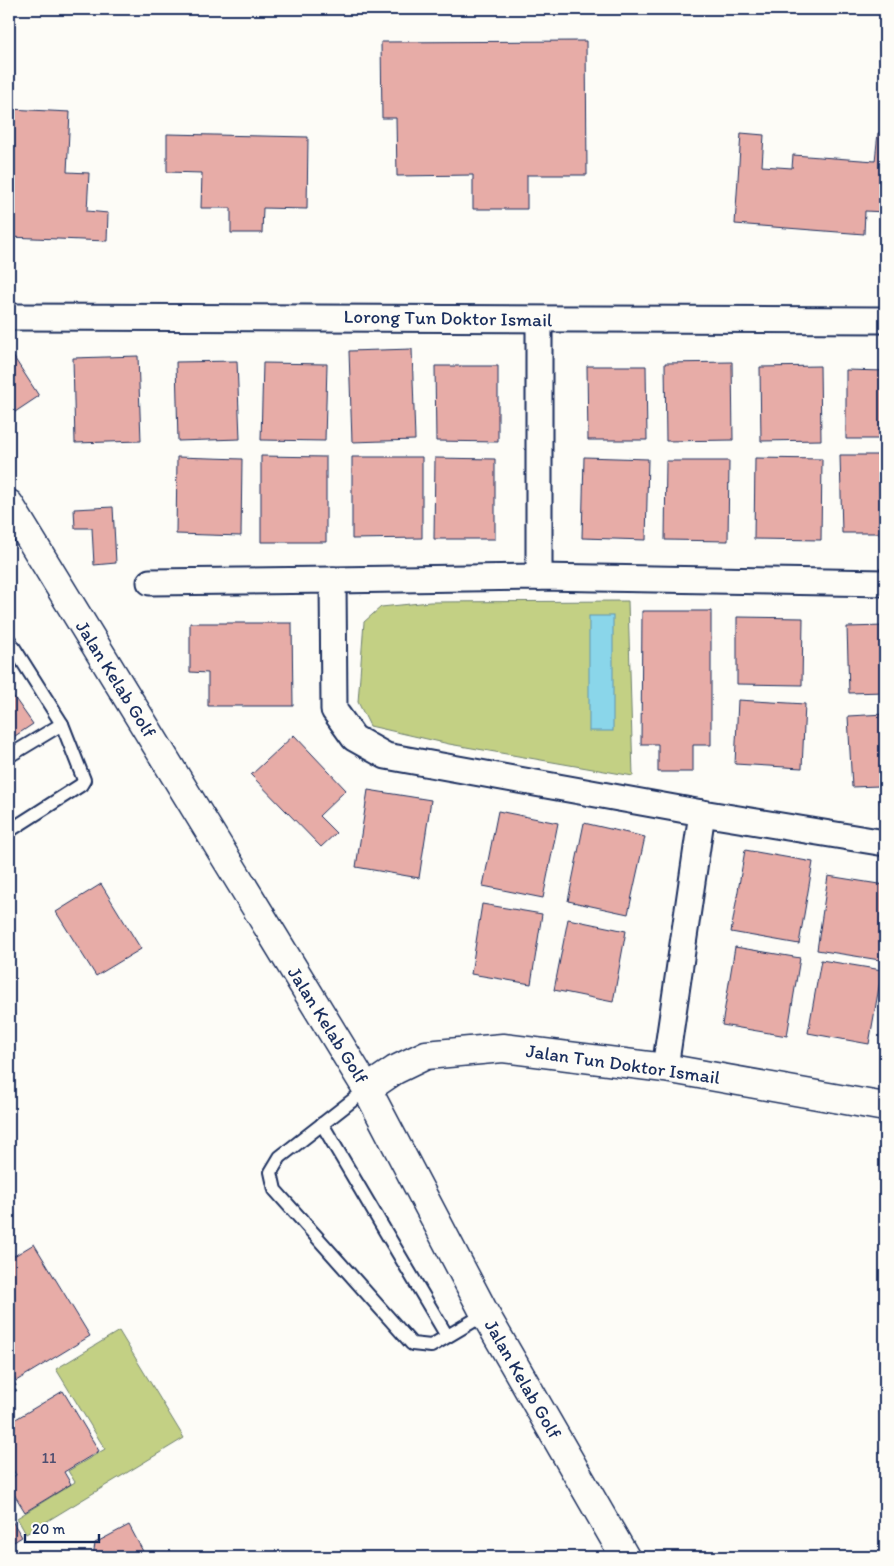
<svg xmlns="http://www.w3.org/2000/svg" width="894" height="1566" font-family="Itim,sans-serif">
	<rect width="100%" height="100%" fill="#fdfcf7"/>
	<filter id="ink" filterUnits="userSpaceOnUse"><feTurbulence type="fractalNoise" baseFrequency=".02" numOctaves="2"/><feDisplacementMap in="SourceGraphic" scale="10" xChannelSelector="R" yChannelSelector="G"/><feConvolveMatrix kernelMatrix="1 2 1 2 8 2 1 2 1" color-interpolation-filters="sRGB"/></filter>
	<g filter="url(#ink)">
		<!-- green -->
		<g fill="#c3d084" stroke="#6f8071">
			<path d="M628,601L633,776L449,744L370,726L358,702L364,622L381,607L430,602Z"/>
			<path d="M119,1331L184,1438L26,1534L17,1518L75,1482L68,1471L105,1449L56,1369Z"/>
		</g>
		<!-- water -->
		<rect fill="#8ad6ea" stroke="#5e93b2" x="589" y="616" width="24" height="115"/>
		<!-- building -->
		<g fill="#e7aca7" stroke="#1b2f5e">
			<path d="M586,41L587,175H527V209H473V175L397,176L396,118H382L381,42Z"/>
			<path d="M9,109L70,112L67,172L89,173L87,211L108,213L107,241L9,237Z"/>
			<path d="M741,133L764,135L762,166L792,168L793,155L875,161L878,133H885V212L865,211L864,234L735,224Z"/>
			<path d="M167,134L308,137L307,209L263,208L262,233H231V208H201L202,173L167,172Z"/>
			<path d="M412,349L415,440L352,442L349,351Z"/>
			<path d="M13,356L39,396L15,412L9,402V359Z"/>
			<path d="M138,356L141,441L75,443L73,358Z"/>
			<path d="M237,361L240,439L178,441L176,362Z"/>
			<path d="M732,362L733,440L666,441L665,363Z"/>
			<path d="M263,363L327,364L325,441L261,440Z"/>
			<path d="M435,366H498V442L436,441Z"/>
			<path d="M587,366H646L647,440H588Z"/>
			<path d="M820,366L821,440L761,441L760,367Z"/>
			<path d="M846,370L885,371V439H846Z"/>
			<path d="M840,455H885V533H842Z"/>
			<path d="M261,456L326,457V542H261Z"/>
			<path d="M177,457L242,459L241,536L176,534Z"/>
			<path d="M352,457H422V538L352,539Z"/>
			<path d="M584,457L648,459L646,540L582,538Z"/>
			<path d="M435,458L495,459V539H434Z"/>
			<path d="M755,458L822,459L821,540L754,539Z"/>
			<path d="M666,461H729L728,541L665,540Z"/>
			<path d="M113,507L116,563L94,565L92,528H75L74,509Z"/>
			<path d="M642,611H711V745H693V772H658V744H641Z"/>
			<path d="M737,617L803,618L802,685L737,684Z"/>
			<path d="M190,623H292L293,706H208V673L190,672Z"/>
			<path d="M885,626V692L849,693L847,627Z"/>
			<path d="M9,690L33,724L9,740Z"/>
			<path d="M738,700L805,704L802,768L735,764Z"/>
			<path d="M885,714V804H880L879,786L852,787L848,716Z"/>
			<path d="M294,735L346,790L319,816L336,833L321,847L251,775Z"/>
			<path d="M368,790L431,800L419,878L356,867Z"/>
			<path d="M498,811L558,823L543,898L483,886Z"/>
			<path d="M584,823L645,837L628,914L568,901Z"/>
			<path d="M745,850L813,862L799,944L731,932Z"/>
			<path d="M828,876L885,885V926L880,960L817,950Z"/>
			<path d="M101,884L141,949L96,976L56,912Z"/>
			<path d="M482,904L542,914L531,984L471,974Z"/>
			<path d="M568,919L626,931L613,1002L554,990Z"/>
			<path d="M735,947L800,958L787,1036L722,1025Z"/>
			<path d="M821,960L882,970L869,1044L808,1033Z"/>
			<path d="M34,1244L90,1336L16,1381L9,1368V1259Z"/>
			<path d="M63,1391L99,1451L64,1472L71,1484L25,1512L9,1486V1479L16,1475L9,1463V1423Z"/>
			<path d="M9,1516L22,1537L9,1545Z"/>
			<path d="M129,1525L146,1557H93L95,1543Z"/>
		</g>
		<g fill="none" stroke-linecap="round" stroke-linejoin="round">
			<!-- lane casing -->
			<g stroke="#1b2f5e" stroke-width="16">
				<g id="lane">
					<path d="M9,640L62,724L9,756"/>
					<path d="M9,831L81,785L84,780L62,724"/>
					<path d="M367,1089L280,1157L271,1172L275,1190L412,1344L431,1346L485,1314"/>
					<path d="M322,1124L447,1336"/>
				</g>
			</g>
			<!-- street casing -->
			<g stroke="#1b2f5e" stroke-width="29">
				<g id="street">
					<path d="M9,317L885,320"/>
					<path d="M539,577V320"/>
					<path d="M333,580L539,577L885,583"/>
					<path d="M150,582L333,580L334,710L354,738L386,756L702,813L665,1068"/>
					<path d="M702,813L885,843"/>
				</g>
			</g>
			<!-- secondary casing -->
			<g stroke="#1b2f5e" stroke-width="31">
				<g id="secondary">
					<path d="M9,504L367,1089L485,1314L625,1557"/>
					<path d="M367,1089L395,1070L426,1055L503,1048L665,1068L885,1107"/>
				</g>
			</g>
			<!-- path -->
			<path stroke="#1b2f5e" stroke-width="3" stroke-dasharray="4 4" stroke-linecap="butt" d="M9,1376L17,1389L9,1394"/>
			<!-- lane -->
			<use href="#lane" stroke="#fdfcf7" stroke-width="12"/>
			<!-- street -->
			<use href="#street" stroke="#fdfcf7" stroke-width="25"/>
			<!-- secondary -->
			<use href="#secondary" stroke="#fdfcf7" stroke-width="28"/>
		</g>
	</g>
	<g text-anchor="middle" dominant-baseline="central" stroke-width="4.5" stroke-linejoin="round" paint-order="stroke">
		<!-- number labels -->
		<g font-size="16" fill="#4e4e70">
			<text x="49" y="1457">11</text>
		</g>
		<!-- street labels -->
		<g font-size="19" fill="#1b2f5e" stroke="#fdfcf7">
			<text transform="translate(448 318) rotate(1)">Lorong Tun Doktor Ismail</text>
			<text transform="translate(116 679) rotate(58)">Jalan Kelab Golf</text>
			<text transform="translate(328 1025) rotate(58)">Jalan Kelab Golf</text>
			<text transform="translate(623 1064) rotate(8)">Jalan Tun Doktor Ismail</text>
			<text transform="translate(523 1379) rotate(60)">Jalan Kelab Golf</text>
		</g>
	</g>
	<!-- margin -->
	<rect width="894" height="1566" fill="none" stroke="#fdfcf7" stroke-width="30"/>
	<rect x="15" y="15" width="864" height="1536" fill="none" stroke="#1b2f5e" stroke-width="2" filter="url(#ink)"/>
	<!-- scale -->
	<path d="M25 1534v8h74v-8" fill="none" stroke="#1b2f5e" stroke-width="2.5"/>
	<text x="32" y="1534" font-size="15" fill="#1b2f5e" stroke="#fdfcf7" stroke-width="4" paint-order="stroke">20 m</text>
</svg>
